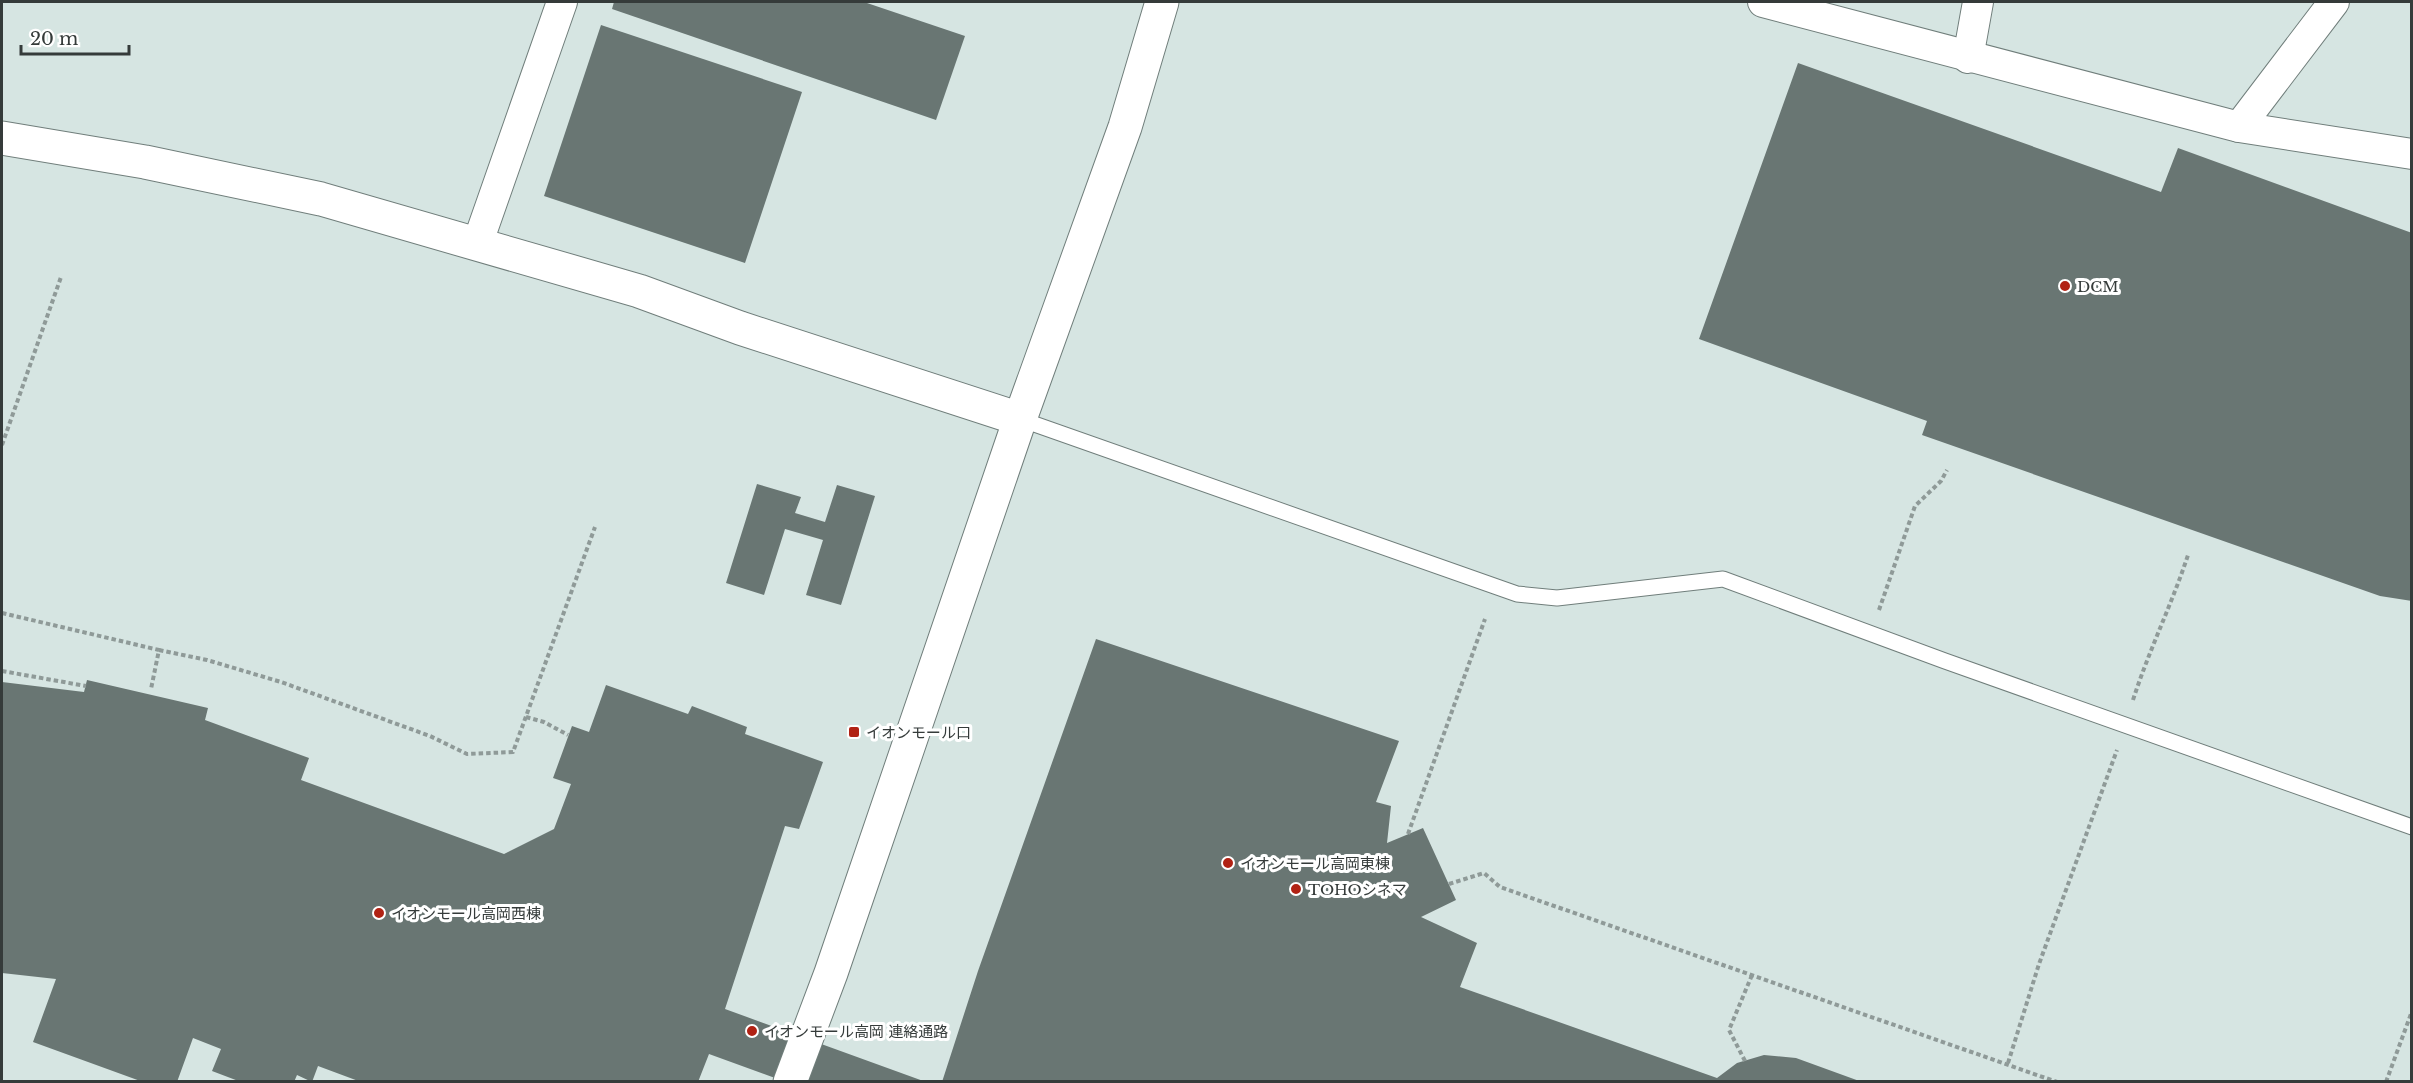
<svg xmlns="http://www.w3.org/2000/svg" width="2413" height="1083" font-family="'Libre Baskerville','Noto Sans JP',serif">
	<rect width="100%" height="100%" fill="#d6e5e2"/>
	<!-- building -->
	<g fill="#697673">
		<path d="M614,2H864L965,36L936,120L612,9Z"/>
		<path d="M601,25L802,92L745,263L544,196Z"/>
		<path d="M1798,63L2161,192L2178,148L2412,233V601L2380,596L1922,435L1927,421L1699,339Z"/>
		<path d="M757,484L801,497L795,513L825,522L837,485L875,496L841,605L806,595L823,540L785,529L764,595L726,583Z"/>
		<path d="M1096,639L1399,741L1376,802L1391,806L1387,843L1423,828L1456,900L1421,917L1477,943L1460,987L1717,1078L1737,1063L1764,1055L1796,1058L1862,1082H942L978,971Z"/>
		<path d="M87,680L208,708L205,720L309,758L301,780L504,854L554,829L571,784L553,778L572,726L589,732L606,685L688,714L692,706L747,727L745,734L823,762L799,829L785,826L725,1009L926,1082H786L709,1054L698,1082H361L318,1066L312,1082L297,1075L294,1082H241L212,1071L221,1049L193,1038L177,1082H143L33,1042L56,979L2,973V682L84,692Z"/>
	</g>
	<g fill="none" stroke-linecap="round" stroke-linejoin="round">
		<!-- service casing -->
		<g stroke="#707e7b" stroke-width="17">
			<path id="service" d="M1020,419L1517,594L1557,598L1723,579L1945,661L2412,827"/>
		</g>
		<!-- minor casing -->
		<g stroke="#707e7b" stroke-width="32">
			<g id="minor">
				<path d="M1763,2L2239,127L2412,154"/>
				<path d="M1968,58L1978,2"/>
				<path d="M2239,127L2334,2"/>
				<path d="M478,242L562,2"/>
			</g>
		</g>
		<!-- tertiary casing -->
		<g stroke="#707e7b" stroke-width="35">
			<g id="tertiary">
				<path d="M2,138L145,162L321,199L639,291L740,328L1020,419"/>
				<path d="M790,1082L831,973L1020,419L1125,127L1162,2"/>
			</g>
		</g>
		<!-- path -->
		<g stroke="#8f9a98" stroke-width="4" stroke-dasharray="4.5 3" stroke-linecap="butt">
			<path d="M2,445L61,277"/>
			<path d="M1879,610L1915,506L1941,481L1947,470"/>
			<path d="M2,613L159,650L151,689"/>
			<path d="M159,650L207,660L281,682L430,736L467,754L513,752L595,527"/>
			<path d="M2,671L86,686"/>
			<path d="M2133,700C2149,650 2172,604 2188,555"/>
			<path d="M526,717L544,722L568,735"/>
			<path d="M1408,834L1485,619"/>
			<path d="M1449,884L1484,873L1500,887L2057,1082"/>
			<path d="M1745,1061L1729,1030L1752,975"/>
			<path d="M2008,1063L2039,964L2117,750"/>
			<path d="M2386,1082L2412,1011"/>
		</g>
		<!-- service -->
		<use href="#service" stroke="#fff" stroke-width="15"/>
		<!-- minor -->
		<use href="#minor" stroke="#fff" stroke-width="30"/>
		<!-- tertiary -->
		<use href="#tertiary" stroke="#fff" stroke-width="33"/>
	</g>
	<!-- markers -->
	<g fill="#b12214" stroke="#fff" stroke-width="2">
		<circle cx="2065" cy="286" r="6"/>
		<rect x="848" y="726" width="12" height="12" rx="3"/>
		<circle cx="1228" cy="863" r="6"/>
		<circle cx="1296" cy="889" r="6"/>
		<circle cx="379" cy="913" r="6"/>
		<circle cx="752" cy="1031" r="6"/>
	</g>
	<g text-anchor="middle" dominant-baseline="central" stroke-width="6" stroke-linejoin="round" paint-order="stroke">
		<!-- poi labels -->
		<g font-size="15" fill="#353b3a" stroke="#fff" text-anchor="start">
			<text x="2077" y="286">DCM</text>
			<text x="866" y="732">イオンモール口</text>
			<text x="1240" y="863">イオンモール高岡東棟</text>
			<text x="1308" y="889">TOHOシネマ</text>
			<text x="391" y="913">イオンモール高岡西棟</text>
			<text x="764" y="1031">イオンモール高岡 連絡通路</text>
		</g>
	</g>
	<!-- border -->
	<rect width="2413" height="1083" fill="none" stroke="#353b3a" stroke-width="6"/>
	<!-- scale -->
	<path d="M21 45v9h108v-9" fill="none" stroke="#353b3a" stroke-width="3"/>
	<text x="30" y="45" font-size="18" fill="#353b3a" stroke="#ffffff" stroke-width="4.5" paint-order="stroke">20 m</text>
</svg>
